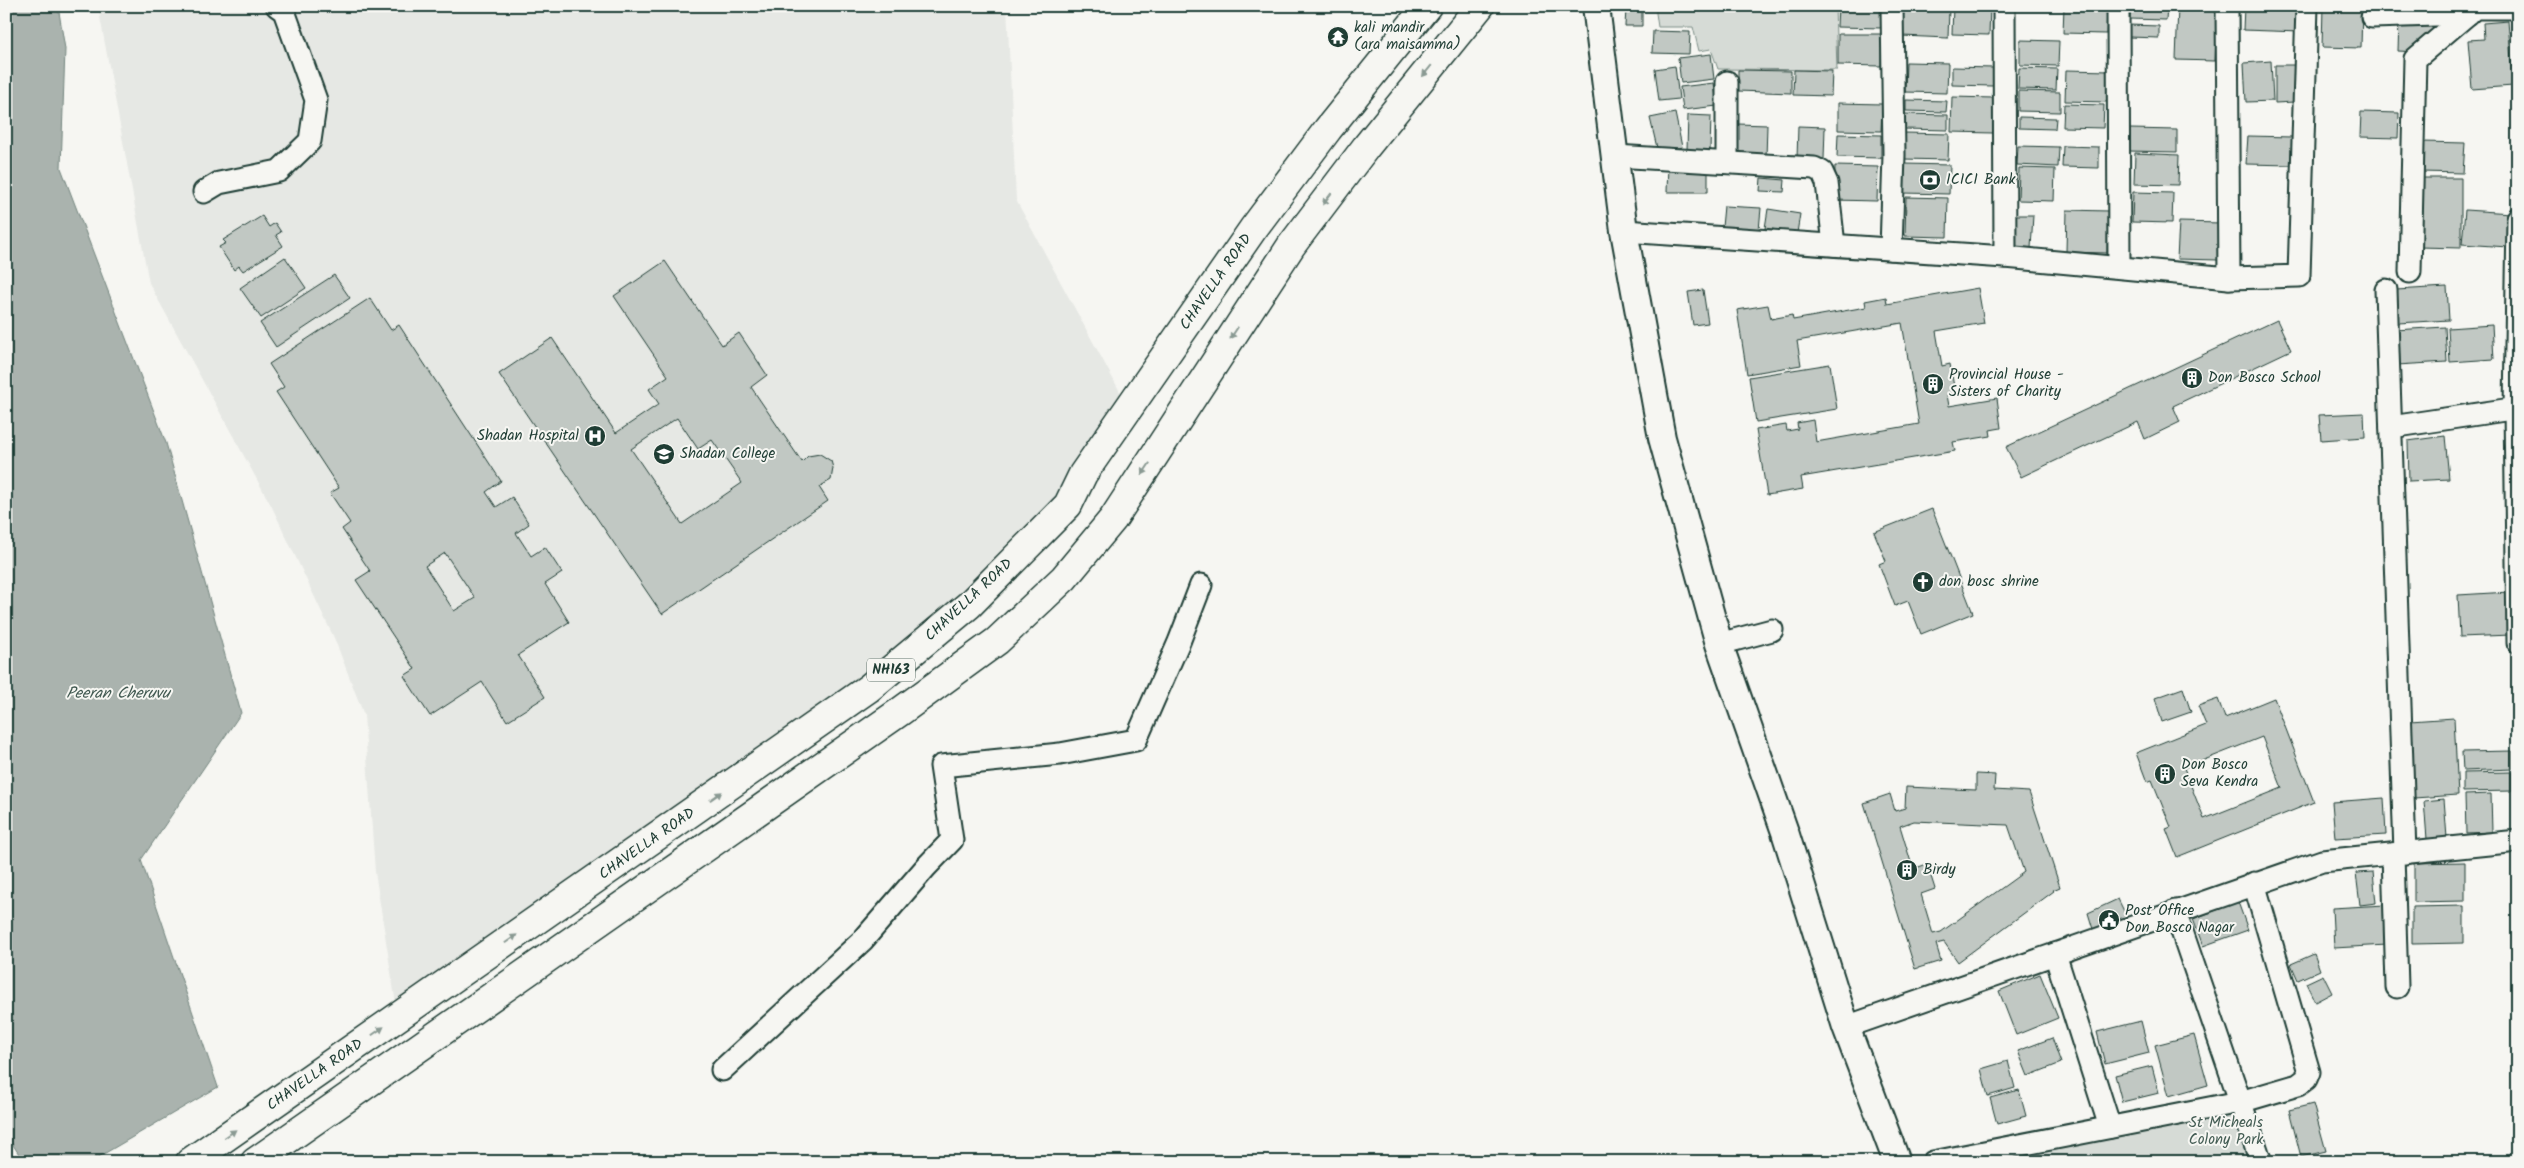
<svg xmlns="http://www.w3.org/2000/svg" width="2524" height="1168" font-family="Kalam,sans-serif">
	<rect width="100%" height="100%" fill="#f6f6f2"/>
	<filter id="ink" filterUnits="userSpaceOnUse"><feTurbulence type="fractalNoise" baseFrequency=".02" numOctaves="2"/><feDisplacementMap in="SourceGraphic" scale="10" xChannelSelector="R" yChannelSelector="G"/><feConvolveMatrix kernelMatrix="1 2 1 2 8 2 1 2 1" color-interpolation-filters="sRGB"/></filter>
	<g filter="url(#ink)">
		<!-- built -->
		<path fill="#e6e8e4" d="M98,6H1007L1016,200L1125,401L1044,511L991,570L846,689L396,1004L375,872L364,715L335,640L272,507L149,283Z"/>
		<!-- green -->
		<g fill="#d6dbd6" stroke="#7a8c85">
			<path d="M1655,6H1835L1837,70L1718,69L1711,49L1699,51L1693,27H1658Z"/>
			<path d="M2246,1097L2268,1162H1913L1957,1153Z"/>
		</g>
		<!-- water -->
		<path fill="#aab3ae" stroke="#72847d" d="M6,6H58L65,49L61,168L166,443L241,713L141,860L218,1087L90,1162H24L6,1134Z"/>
		<!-- building -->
		<g fill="#c1c8c3" stroke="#1f3d34" fill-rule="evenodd">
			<path d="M1838,6H1883L1882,28L1837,27Z"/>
			<path d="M1953,6H1990L1989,35L1952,34Z"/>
			<path d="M2064,6H2107L2106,34L2063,33Z"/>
			<path d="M2131,6H2167L2166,20L2130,19Z"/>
			<path d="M2178,6H2217L2215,61L2176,60Z"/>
			<path d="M2244,6H2300V32L2243,30Z"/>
			<path d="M2323,6H2362L2361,48L2322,47Z"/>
			<path d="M1903,7L1949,9L1948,38L1902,36Z"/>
			<path d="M1626,9H1642V26H1625Z"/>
			<path d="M2399,20L2446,21L2418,52L2398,51Z"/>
			<path d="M2508,21L2513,86L2472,89L2468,40L2484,39L2483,23Z"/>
			<path d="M2129,25L2159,26V38L2129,37Z"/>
			<path d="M1653,31L1690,32L1689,54L1652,53Z"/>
			<path d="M1838,34H1882L1881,66L1838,65Z"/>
			<path d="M2020,40L2059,41L2058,66L2020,65Z"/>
			<path d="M1711,54L1714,79L1681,83L1678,58Z"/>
			<path d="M2271,61L2273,101L2246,102L2244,63Z"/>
			<path d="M1906,62L1948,63L1947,93L1905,92Z"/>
			<path d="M2275,65H2294V102L2275,103Z"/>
			<path d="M1675,66L1679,99L1659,101L1655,69Z"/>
			<path d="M1952,67L1993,68V86L1952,85Z"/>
			<path d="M2019,68L2057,69L2056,90L2018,89Z"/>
			<path d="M1738,70L1791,71V93L1738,91Z"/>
			<path d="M1794,70L1832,71L1831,96L1793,95Z"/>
			<path d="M2066,70L2109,71L2108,102L2065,101Z"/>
			<path d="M1714,83L1717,106L1683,110L1680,87Z"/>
			<path d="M2018,91L2060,92V112L2018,111Z"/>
			<path d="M1952,97L1994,98L1993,133L1951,132Z"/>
			<path d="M1906,100L1947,101L1946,112L1906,111Z"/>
			<path d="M1838,103L1882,104L1881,131L1838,130Z"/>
			<path d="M2064,104L2104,105L2103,128L2063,127Z"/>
			<path d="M2361,112L2399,113L2398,138L2360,137Z"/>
			<path d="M1675,113L1682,147L1658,152L1650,118Z"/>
			<path d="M1905,114L1948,115V130L1904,129Z"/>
			<path d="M1688,115L1711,116L1710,150H1687Z"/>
			<path d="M2019,117L2056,118L2055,129L2019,128Z"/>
			<path d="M1738,124L1767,125L1766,158L1737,157Z"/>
			<path d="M1798,126L1825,127L1824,159H1797Z"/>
			<path d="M2130,129L2177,130V152L2129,151Z"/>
			<path d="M1904,133L1949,134L1948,160L1904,159Z"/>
			<path d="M1838,134L1881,135V158L1837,157Z"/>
			<path d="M2248,136L2292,137L2291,165L2246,164Z"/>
			<path d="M2422,142L2465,143L2463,173L2421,172Z"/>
			<path d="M2018,146L2059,147L2058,167L2017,165Z"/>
			<path d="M2063,146L2099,147V168L2062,167Z"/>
			<path d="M2135,153L2179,155L2178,185L2134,184Z"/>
			<path d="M1904,164L1950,165L1949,194L1903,193Z"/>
			<path d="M1668,165H1708V192H1667Z"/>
			<path d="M1835,166L1878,167L1877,201L1834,200Z"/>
			<path d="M2019,168L2055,169L2054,201L2018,200Z"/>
			<path d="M1761,178L1785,180L1784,192L1760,191Z"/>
			<path d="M2419,178H2461V248L2419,247Z"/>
			<path d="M2133,192L2173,193L2172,223L2132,222Z"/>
			<path d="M1906,197L1948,198L1947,237L1905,236Z"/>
			<path d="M1724,206L1761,208L1759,230L1722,227Z"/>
			<path d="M1768,209L1800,214L1797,233L1765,228Z"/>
			<path d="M2067,210L2108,211L2107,253L2066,252Z"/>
			<path d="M2465,210L2511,213L2508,247L2462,244Z"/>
			<path d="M2015,215H2033L2031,248H2015Z"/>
			<path d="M262,216L269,227L275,223L281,232L276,235L283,246L243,271L239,266L234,270L219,247L226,243L223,240Z"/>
			<path d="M2179,222L2221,223L2219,260L2177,259Z"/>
			<path d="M285,257L306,288L261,318L240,288Z"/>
			<path d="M665,261L722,345L739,333L767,375L751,387L802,462L808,456L820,454L831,461L833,468L831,480L819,487L828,501L662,614L499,374L552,338L616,433L659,404L649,389L668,376L614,296ZM677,418L698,449L712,440L742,483L682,524L631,449Z"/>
			<path d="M334,275L350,298L276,347L260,323Z"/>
			<path d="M2447,287L2449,320L2398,323L2396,290Z"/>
			<path d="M1978,288L1984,323L1936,331L1942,366L1950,364L1955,393L1947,395L1949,406L1997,398L2001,428L1990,430L1991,436L1953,442L1955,451L1801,477L1803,489L1767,495L1756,430L1786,425L1787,431L1798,429L1797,423L1813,420L1816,442L1919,424L1902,323L1797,341L1801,365L1747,374L1737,310L1768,305L1771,319L1792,315L1793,320L1866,307L1865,301L1886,297L1887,304Z"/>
			<path d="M1703,290L1708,323L1693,325L1688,292Z"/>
			<path d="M370,298L391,330L399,325L501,481L486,492L496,507L512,497L529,524L516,533L531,556L545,547L562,573L545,584L569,622L518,655L545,697L507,721L482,682L430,716L404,676L415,669L356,580L370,571L342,529L350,523L330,493L339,488L276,392L284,387L269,364ZM445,553L475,598L454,611L425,566Z"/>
			<path d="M2277,320L2291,350L2173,406L2180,422L2145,439L2138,422L2021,477L2006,447Z"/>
			<path d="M2492,325L2494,359L2450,362L2448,328Z"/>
			<path d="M2445,327L2447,362L2397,365L2395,330Z"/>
			<path d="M1830,364L1837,409L1756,422L1749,377Z"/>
			<path d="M2364,413L2365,437L2321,440L2319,415Z"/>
			<path d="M2445,436L2449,479L2409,481L2408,441Z"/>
			<path d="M1932,509L1973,613L1921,634L1908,601L1895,606L1879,564L1886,561L1874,532Z"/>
			<path d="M2509,592L2511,635L2460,637L2458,595Z"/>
			<path d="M2183,688L2191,712L2162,722L2155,698Z"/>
			<path d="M2274,698L2314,802L2177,857L2166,829L2171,827L2152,780L2147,782L2136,753L2206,725L2198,706L2218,699L2225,718ZM2262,737L2282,788L2204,819L2184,768Z"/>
			<path d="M2454,718L2458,795L2414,798L2410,721Z"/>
			<path d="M2512,751V769L2463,771L2462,752Z"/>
			<path d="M2511,772V791L2463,792V773Z"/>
			<path d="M1976,774L1995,775L1994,790L2029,792L2060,887L2053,890L2054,891L1958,962L1944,942L1936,944L1941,961L1915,969L1864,803L1890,794L1895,811L1905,808L1906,787L1976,790ZM1914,821L2008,825L2024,872L1941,932L1933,934L1921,894L1935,889L1927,864L1913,869L1900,826Z"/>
			<path d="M2491,794L2492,832L2466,833L2465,795Z"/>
			<path d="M2384,798L2386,835L2335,838L2332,802Z"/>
			<path d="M2444,799L2447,838L2427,839L2424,801Z"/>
			<path d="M2465,862V901L2414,902V863Z"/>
			<path d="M2373,872L2376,903L2360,905L2356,873Z"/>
			<path d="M2118,899L2132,927L2096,939L2088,913Z"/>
			<path d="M2238,902L2248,930L2203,946L2193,919Z"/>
			<path d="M2385,905L2387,945L2334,948L2332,908Z"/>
			<path d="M2464,906V943L2412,944V907Z"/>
			<path d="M2314,954L2320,970L2298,980L2291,964Z"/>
			<path d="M2040,974L2058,1018L2016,1035L1999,991Z"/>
			<path d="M2323,975L2332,993L2315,1002L2306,983Z"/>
			<path d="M2141,1021L2149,1053L2105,1064L2097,1032Z"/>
			<path d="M2194,1035L2208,1085L2169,1096L2155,1045Z"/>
			<path d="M2052,1038L2061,1063L2028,1076L2018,1051Z"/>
			<path d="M2008,1061L2015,1088L1988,1096L1981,1069Z"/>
			<path d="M2152,1066L2159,1093L2122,1102L2115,1075Z"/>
			<path d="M2019,1090L2026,1116L1997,1124L1990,1098Z"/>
			<path d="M2313,1104L2326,1151L2301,1157L2289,1110Z"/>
		</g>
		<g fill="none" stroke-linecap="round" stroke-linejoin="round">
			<!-- minor casing -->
			<g stroke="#1f3d34" stroke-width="25">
				<g id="minor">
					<path d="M2004,6L2005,257"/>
					<path d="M2118,6L2119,267"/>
					<path d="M2227,6L2229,278"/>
					<path d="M2372,17L2468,14"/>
					<path d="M1727,82V162"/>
					<path d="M1615,156L1814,168L1822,172L1827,183L1834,245"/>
					<path d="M204,192L219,183L279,171L310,141L316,100L284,11L277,6"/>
					<path d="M2518,218L2515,408L2518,642"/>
					<path d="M1624,231L2005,257L2229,278L2299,276L2307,6"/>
					<path d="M1891,249L1894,155L1892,6"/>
					<path d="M2410,272L2415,59L2475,8H2518"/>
					<path d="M2386,290L2405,853"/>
					<path d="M2391,427L2518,408"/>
					<path d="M1719,644L1772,630"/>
					<path d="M2393,854L2397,987"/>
					<path d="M2175,911L2261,1162"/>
					<path d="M2055,954L2110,1127"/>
					<path d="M1846,1027L2322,861L2518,841"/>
					<path d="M722,1070L863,940L926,867L952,840L941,766L1060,754L1136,740L1179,642L1201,585"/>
					<path d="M1933,1162L2240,1102L2298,1085L2306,1079L2309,1072L2254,883"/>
				</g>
			</g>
			<!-- major casing -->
			<g stroke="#1f3d34" stroke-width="30">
				<path id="major" d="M1596,6L1624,231L1662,438L1719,644L1785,832L1846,1027L1897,1162"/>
			</g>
			<!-- highway casing -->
			<g stroke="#1f3d34" stroke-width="31">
				<g id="highway">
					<path d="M190,1162L869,688L969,605L1068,505L1083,474L1253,229L1328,129L1427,6"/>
					<path d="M255,1162L901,711L997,641L1064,578L1113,519L1291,246L1366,147L1480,6"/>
				</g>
			</g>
			<!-- minor -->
			<use href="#minor" stroke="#f6f6f2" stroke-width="21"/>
			<!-- major -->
			<use href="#major" stroke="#f6f6f2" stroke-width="26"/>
			<!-- highway -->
			<use href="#highway" stroke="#f6f6f2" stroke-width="28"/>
		</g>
		<!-- one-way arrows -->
		<defs><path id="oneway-solid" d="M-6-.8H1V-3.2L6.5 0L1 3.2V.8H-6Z" transform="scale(1.25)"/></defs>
		<g fill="#8a9a93">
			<use href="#oneway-solid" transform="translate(1427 71) rotate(129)"/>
			<use href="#oneway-solid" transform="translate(1327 199) rotate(127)"/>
			<use href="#oneway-solid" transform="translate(1234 333) rotate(123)"/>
			<use href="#oneway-solid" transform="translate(1146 469) rotate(123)"/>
			<use href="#oneway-solid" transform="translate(716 796) rotate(-35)"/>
			<use href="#oneway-solid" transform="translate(511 939) rotate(-35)"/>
			<use href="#oneway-solid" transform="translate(378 1031) rotate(-35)"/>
			<use href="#oneway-solid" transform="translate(230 1134) rotate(-35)"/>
		</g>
	</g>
	<!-- icons -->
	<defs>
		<g id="temple-disc" transform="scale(1.125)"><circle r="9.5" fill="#1f3d34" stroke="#f6f6f2"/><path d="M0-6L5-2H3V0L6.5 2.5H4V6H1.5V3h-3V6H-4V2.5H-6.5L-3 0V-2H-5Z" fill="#fff"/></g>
		<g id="bank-disc" transform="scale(1.125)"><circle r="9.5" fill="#1f3d34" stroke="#f6f6f2"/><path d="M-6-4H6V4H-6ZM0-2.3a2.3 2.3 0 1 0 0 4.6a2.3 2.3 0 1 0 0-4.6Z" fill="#fff"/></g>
		<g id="building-disc" transform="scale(1.125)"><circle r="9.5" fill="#1f3d34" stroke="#f6f6f2"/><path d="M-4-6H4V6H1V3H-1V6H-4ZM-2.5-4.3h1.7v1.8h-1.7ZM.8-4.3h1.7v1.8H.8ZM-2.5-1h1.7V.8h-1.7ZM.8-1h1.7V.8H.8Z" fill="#fff"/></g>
		<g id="hospital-disc" transform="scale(1.125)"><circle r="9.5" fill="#1f3d34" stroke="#f6f6f2"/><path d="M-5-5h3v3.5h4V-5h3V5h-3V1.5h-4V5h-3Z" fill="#fff"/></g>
		<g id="university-disc" transform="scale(1.125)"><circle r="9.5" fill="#1f3d34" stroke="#f6f6f2"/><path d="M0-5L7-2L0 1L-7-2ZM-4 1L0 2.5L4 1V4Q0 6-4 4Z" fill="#fff"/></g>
		<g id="church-disc" transform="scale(1.125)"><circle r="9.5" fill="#1f3d34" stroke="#f6f6f2"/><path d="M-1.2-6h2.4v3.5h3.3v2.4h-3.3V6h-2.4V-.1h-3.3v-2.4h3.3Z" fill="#fff"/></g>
		<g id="civic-disc" transform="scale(1.125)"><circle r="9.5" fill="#1f3d34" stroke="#f6f6f2"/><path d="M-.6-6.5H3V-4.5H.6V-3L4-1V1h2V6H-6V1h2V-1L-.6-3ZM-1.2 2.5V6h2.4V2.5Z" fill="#fff"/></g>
	</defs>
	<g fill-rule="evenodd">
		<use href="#temple-disc" x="1338" y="37"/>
		<use href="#bank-disc" x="1930" y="180"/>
		<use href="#building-disc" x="2192" y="378"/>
		<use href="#building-disc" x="1933" y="384"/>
		<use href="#hospital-disc" x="595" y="436"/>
		<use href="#university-disc" x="664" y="454"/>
		<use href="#church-disc" x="1923" y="582"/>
		<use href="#building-disc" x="2165" y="774"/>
		<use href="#building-disc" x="1907" y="870"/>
		<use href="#civic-disc" x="2109" y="920"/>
	</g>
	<g text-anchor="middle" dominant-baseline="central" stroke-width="4" stroke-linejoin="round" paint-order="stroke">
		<!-- shield labels -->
		<rect fill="#f6f6f2" stroke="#60746d" stroke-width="1" x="867" y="658.5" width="48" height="23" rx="4"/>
		<g font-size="14" font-weight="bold" fill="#1f3d34">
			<text x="891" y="670">NH163</text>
		</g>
		<!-- poi labels -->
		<g font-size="15" fill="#1f3d34" stroke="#f6f6f2" text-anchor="start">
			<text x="1354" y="28">kali mandir<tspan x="1354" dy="17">(ara maisamma)</tspan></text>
			<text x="1946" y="180">ICICI Bank</text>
			<text x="1949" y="375">Provincial House -<tspan x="1949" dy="17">Sisters of Charity</tspan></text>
			<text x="2208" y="378">Don Bosco School</text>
			<text x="579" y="436" text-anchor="end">Shadan Hospital</text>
			<text x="680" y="454">Shadan College</text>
			<text x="1939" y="582">don bosc shrine</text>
			<text x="2181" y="765">Don Bosco<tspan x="2181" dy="17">Seva Kendra</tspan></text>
			<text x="1923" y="870">Birdy</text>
			<text x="2125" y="911">Post Office<tspan x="2125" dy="17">Don Bosco Nagar</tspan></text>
		</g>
		<!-- street labels -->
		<g font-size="15" fill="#1f3d34" stroke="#f6f6f2">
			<text transform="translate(1216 282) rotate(-55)">CHAVELLA ROAD</text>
			<text transform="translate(969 600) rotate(-43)">CHAVELLA ROAD</text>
			<text transform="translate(647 844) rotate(-35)">CHAVELLA ROAD</text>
			<text transform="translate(315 1075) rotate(-35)">CHAVELLA ROAD</text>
		</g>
		<!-- park labels -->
		<g font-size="15" fill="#445d54" stroke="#f6f6f2">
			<text x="2226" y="1123">St Micheals<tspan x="2226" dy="17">Colony Park</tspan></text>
		</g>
		<!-- water labels -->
		<g font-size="16" font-style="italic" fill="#425a52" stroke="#f6f6f2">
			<text x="118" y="693">Peeran Cheruvu</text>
		</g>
	</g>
	<!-- margin -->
	<rect width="2524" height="1168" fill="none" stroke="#f6f6f2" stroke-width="25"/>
	<rect x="12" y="12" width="2499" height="1143" fill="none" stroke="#1f3d34" stroke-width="2" filter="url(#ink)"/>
</svg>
